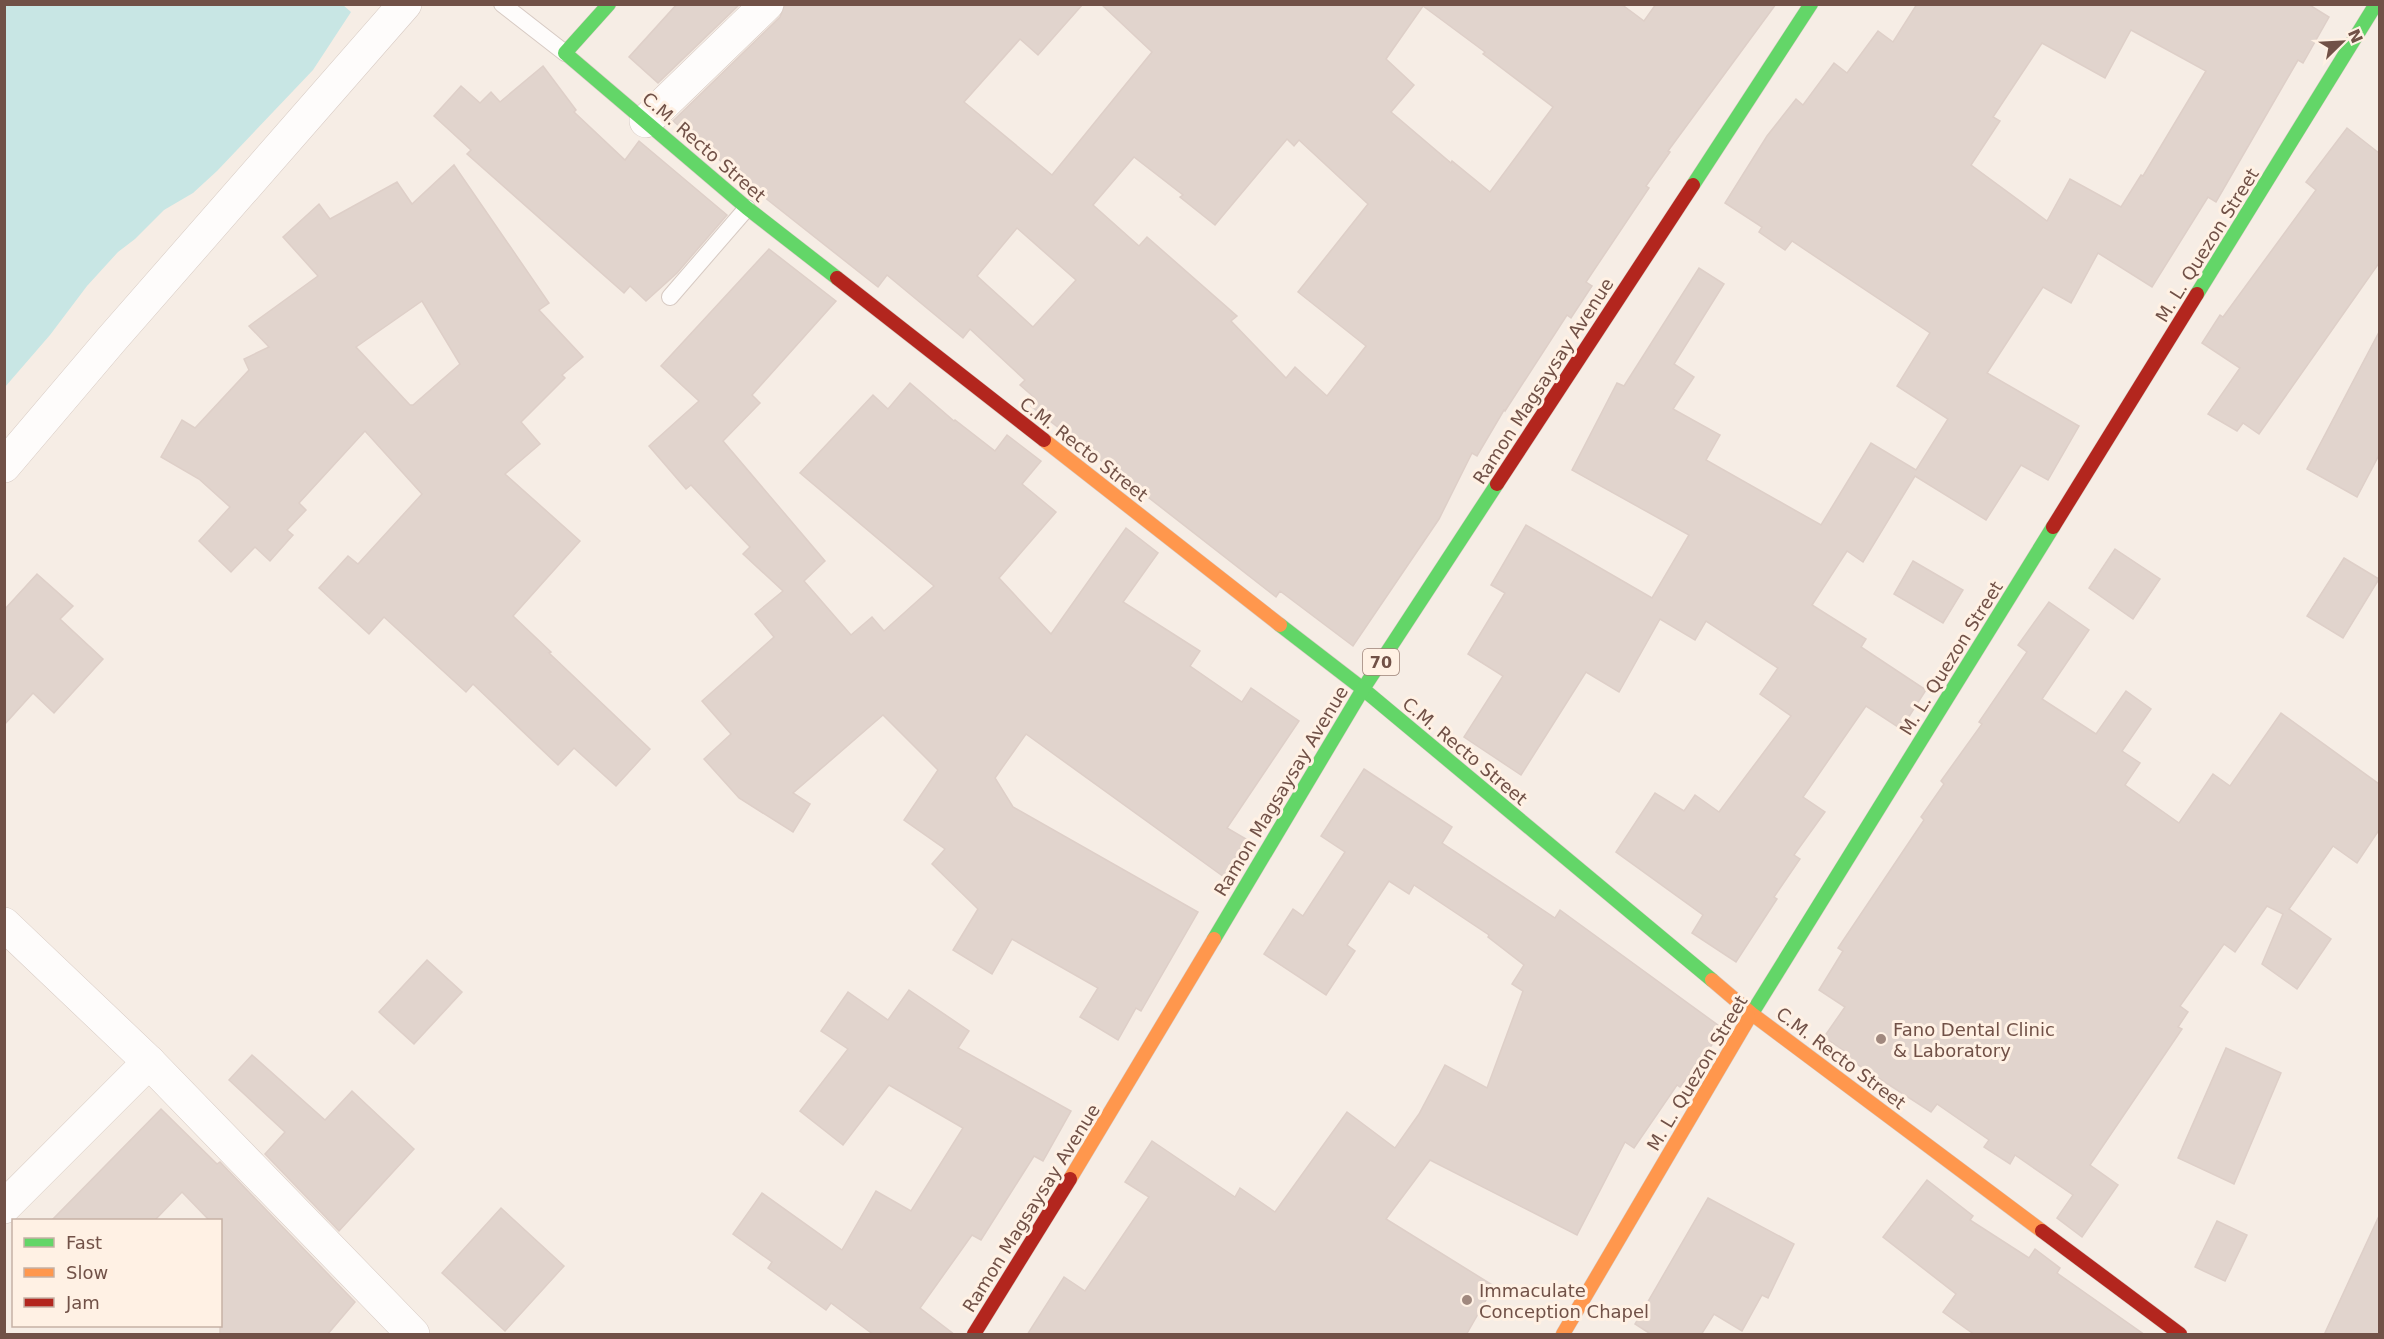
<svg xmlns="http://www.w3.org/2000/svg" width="2384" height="1339" font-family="'DejaVu Sans',sans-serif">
	<rect width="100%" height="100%" fill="#f6ede5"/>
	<!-- water -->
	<path fill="#c8e6e4" d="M343,5L351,12L313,70L217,171L193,193L164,210L135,239L118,252L87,286L50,335L5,387V5Z"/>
	<!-- building -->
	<g fill="#e1d4cd" stroke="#decfc8" stroke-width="1.5" fill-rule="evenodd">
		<path d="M677,4H740L658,83L629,57Z"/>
		<path d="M785,4H1083L1038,55L1020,39L964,102L1052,175L1152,52L1101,4H1621L1644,21L1656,4H1776L1668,151L1670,152L1646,186L1649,188L1586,282L1592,286L1571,318L1567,315L1505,411L1504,410L1477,456L1472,453L1439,519L1353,646L1280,591L1276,597L1094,455L1066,430L1064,432L1031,406L1036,399L1020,385L1025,380L970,329L963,338L887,275L878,287L759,193L673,121L780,17ZM1423,6L1485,52L1483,54L1553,107L1490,192L1452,161L1451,163L1391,112L1414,85L1386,59ZM1287,139L1294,146L1299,140L1368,204L1298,292L1366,346L1327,396L1295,367L1286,378L1231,321L1237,316L1147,237L1139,246L1093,205L1134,157L1183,195L1180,197L1215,225ZM1017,228L1076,280L1033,327L977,276Z"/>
		<path d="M1917,4H2308L2329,17L2303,63L2298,60L2216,202L2208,197L2152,287L2098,253L2071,303L2043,287L1987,373L2079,426L2048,480L2021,465L1986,520L1915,476L1863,562L1847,551L1812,605L1866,639L1861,647L1926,690L1901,729L1866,706L1803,797L1825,812L1794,855L1800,859L1774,897L1777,899L1736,962L1692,933L1703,915L1616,852L1655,793L1684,811L1695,795L1719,812L1791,716L1760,694L1778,668L1706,621L1695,640L1660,619L1619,692L1586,672L1521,775L1464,737L1503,676L1468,654L1505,593L1491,585L1526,525L1652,598L1689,535L1572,470L1617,383L1624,386L1699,268L1724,284L1674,364L1694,377L1673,409L1720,435L1706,460L1821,525L1871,443L1916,470L1948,419L1897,386L1930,333L1792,241L1785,250L1759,232L1762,227L1725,203L1767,136L1796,99L1803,105L1834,63L1847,73L1878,31L1893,42ZM2131,30L2206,71L2143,176L2141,175L2121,207L2070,179L2047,221L1971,165L2000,121L1993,117L2042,43L2105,78Z"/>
		<path d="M543,66L576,110L574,112L625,160L639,141L727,215L677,273L646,301L630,286L624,293L467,154L471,150L434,116L461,86L480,103L491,92L500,102Z"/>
		<path d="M2347,128L2379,153V263L2259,434L2243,423L2237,431L2208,414L2240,368L2202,343L2220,315L2223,317L2316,190L2306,182Z"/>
		<path d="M454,165L549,303L539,310L583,357L562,375L565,378L521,422L540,444L505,474L580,541L513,616L551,652L549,653L650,749L616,786L574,748L558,765L473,684L466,692L384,617L369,634L319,588L348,556L358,564L422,494L365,431L299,503L306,510L287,530L293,535L270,561L255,547L231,572L199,541L230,507L199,479L161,457L182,420L195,428L249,370L244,359L269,347L249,326L318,276L283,237L319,204L330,219L397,182L412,204ZM422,301L460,364L413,405H410L356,347Z"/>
		<path d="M769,249L836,301L752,395L760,403L723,441L825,561L804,581L851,635L872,617L884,631L934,586L800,473L873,395L888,409L910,383L954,421L955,420L995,451L1007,435L1041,461L1022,484L1056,512L999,578L1051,634L1126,528L1158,553L1123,602L1200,651L1190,666L1242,702L1251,688L1299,721L1227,828L1246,839L1224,877L1026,734L995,778L1013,807L1198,912L1141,1011L1136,1008L1118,1040L1080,1017L1098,988L1012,939L992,974L953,950L978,909L932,864L945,849L904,820L938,770L883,715L793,793L810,804L793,832L739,798L704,759L731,734L702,701L774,637L755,614L783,591L743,554L750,547L691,485L686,489L649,446L699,401L661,366Z"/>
		<path d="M2379,332V455L2357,497L2307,469Z"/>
		<path d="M2115,549L2160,579L2133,619L2089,588Z"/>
		<path d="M2344,558L2379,579L2343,638L2307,616Z"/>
		<path d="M1913,561L1963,590L1943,623L1894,594Z"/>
		<path d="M37,574L73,606L60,619L103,659L54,713L33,693L4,725V610Z"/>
		<path d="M2049,602L2089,630L2042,699L2096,734L2126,691L2151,709L2122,751L2140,763L2125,785L2179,823L2213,774L2230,786L2281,713L2379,784V830L2357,863L2333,846L2289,909L2331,939L2297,989L2262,964L2283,914L2267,906L2235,952L2224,944L2180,1006L2188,1012L2178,1027L2182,1029L2090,1165L2118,1185L2082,1237L2057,1218L2073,1195L2015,1155L2010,1164L1984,1147L1989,1140L1937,1104L1931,1112L1846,1057L1849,1054L1824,1037L1845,1007L1819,990L1843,951L1838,948L1924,820L1921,817L1944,784L1941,781L1982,724L1979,722L2027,652L2018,645Z"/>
		<path d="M1364,769L1452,827L1442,843L1555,918L1560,910L1722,1028L1714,1042L1680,1087L1677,1085L1634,1148L1625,1142L1577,1235L1430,1160L1386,1219L1494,1286L1466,1335H1027L1064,1277L1085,1291L1149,1197L1125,1182L1152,1141L1235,1197L1240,1188L1275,1212L1347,1112L1395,1148L1419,1114L1445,1065L1487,1088L1523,991L1512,984L1524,965L1488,937L1489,935L1414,885L1409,894L1389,881L1347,945L1355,951L1326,995L1264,954L1293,909L1303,916L1345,852L1321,836Z"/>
		<path d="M427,960L462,992L414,1044L379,1012Z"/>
		<path d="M909,990L969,1031L958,1048L1071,1111L1043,1161L1034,1156L981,1240L972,1235L920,1308L955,1335H874L831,1303L826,1310L768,1268L772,1262L733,1234L762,1193L842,1250L876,1191L911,1211L963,1128L889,1085L843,1145L800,1111L848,1049L821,1031L848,992L888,1020Z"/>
		<path d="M2226,1048L2281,1073L2234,1184L2178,1158Z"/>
		<path d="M252,1055L325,1120L352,1091L414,1149L339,1231L265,1154L285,1132L229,1080Z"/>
		<path d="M161,1109L217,1164L220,1162L355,1302L327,1335H220V1221H210L182,1192L154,1221H51Z"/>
		<path d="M1927,1180L1973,1216L1970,1220L2029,1258L2035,1249L2060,1268L2057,1273L2145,1335H1975L1943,1312L1956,1294L1883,1237Z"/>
		<path d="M1708,1198L1794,1244L1768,1298L1762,1295L1742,1331L1714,1314L1701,1335H1652L1635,1324Z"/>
		<path d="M501,1208L564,1266L505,1331L442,1273Z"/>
		<path d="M2379,1216V1335H2324Z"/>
		<path d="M2217,1221L2247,1235L2225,1281L2195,1267Z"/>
	</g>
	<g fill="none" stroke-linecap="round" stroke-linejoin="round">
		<!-- lane casing -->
		<g stroke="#d7cac3" stroke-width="18">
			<g id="lane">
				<path d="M502,4L565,53"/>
				<path d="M670,297L747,208"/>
			</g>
		</g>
		<!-- street casing -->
		<g stroke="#d7cac3" stroke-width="34">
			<g id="street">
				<path d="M646,121L767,4"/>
				<path d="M4,466L111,340L405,4"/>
				<path d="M4,924L149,1062L413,1334"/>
				<path d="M4,1207L149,1062"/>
			</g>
		</g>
		<!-- fast casing -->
		<g stroke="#d6c9c2" stroke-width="15">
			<g id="fast">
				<path d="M609,4L565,53L747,208L837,278"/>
				<path d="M1693,185L1811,4"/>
				<path d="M2197,294L2376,4"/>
				<path d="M1280,625L1363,689L1712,980"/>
				<path d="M1214,939L1363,689L1497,484"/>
				<path d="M1749,1018L2053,527"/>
			</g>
		</g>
		<!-- slow casing -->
		<g stroke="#d6c9c2" stroke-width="15">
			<g id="slow">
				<path d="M1044,440L1280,625"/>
				<path d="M1712,980L1752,1014L2042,1231"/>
				<path d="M1070,1179L1214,939"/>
				<path d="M1563,1334L1749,1018"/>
			</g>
		</g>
		<!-- jam casing -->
		<g stroke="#d6c9c2" stroke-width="15">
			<g id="jam">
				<path d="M837,278L1044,440"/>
				<path d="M1497,484L1693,185"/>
				<path d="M2053,527L2197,294"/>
				<path d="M2042,1231L2180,1334"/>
				<path d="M974,1334L1070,1179"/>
			</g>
		</g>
		<!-- lane -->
		<use href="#lane" stroke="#fefcfb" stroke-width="16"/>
		<!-- street -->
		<use href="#street" stroke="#fefcfb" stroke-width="33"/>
		<!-- fast -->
		<use href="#fast" stroke="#63d668" stroke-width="14"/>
		<!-- slow -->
		<use href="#slow" stroke="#ff974d" stroke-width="14"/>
		<!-- jam -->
		<use href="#jam" stroke="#b3261e" stroke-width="14"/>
	</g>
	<!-- markers -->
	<g fill="#a0887e" stroke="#fff1e4" stroke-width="2">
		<circle cx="1881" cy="1039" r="6"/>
		<circle cx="1467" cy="1300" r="6"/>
	</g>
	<g text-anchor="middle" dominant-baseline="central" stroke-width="6" stroke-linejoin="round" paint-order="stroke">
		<!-- shield labels -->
		<rect fill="#fff1e4" stroke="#9c8176" stroke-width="1.5" x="1363" y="649" width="36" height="26" rx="4.5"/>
		<g font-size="16" font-weight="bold" fill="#715147">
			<text x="1381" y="662">70</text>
		</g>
		<!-- street labels -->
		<g font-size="18" fill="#715147" stroke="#fff1e4">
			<text transform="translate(704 147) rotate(41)">C.M. Recto Street</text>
			<text transform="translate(2207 245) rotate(-58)">M. L. Quezon Street</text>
			<text transform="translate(1543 381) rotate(-57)">Ramon Magsaysay Avenue</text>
			<text transform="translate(1084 449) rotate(38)">C.M. Recto Street</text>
			<text transform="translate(1951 658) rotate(-58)">M. L. Quezon Street</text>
			<text transform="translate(1465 751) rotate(40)">C.M. Recto Street</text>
			<text transform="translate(1281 791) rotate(-59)">Ramon Magsaysay Avenue</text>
			<text transform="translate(1841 1058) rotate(37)">C.M. Recto Street</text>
			<text transform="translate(1697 1073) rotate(-59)">M. L. Quezon Street</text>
			<text transform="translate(1031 1208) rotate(-58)">Ramon Magsaysay Avenue</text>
		</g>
		<!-- poi labels -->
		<g font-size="18" fill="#715147" stroke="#fff1e4" text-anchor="start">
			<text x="1893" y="1029">Fano Dental Clinic<tspan x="1893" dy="21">&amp; Laboratory</tspan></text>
			<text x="1479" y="1290">Immaculate<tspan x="1479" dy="21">Conception Chapel</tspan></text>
		</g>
	</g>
	<!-- border -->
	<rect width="2384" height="1339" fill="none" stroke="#715147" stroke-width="12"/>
	<!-- legend -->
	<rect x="12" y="1219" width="210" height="108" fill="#fff1e4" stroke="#c6b1a5" stroke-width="1.5"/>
	<rect x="24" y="1238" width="30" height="9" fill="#63d668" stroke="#c6b1a5" stroke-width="1.5"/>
	<text x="66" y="1249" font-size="18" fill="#715147">Fast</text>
	<rect x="24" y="1268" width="30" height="9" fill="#ff974d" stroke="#c6b1a5" stroke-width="1.5"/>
	<text x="66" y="1279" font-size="18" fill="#715147">Slow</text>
	<rect x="24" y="1298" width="30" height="9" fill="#b3261e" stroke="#c6b1a5" stroke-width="1.5"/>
	<text x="66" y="1309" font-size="18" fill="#715147">Jam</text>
	<!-- north arrow -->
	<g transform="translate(2342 42) rotate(66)" stroke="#fff1e4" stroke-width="4.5" paint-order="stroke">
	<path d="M0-4.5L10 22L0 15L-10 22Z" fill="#715147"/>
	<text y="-9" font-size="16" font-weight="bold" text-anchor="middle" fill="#715147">N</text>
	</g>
</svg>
